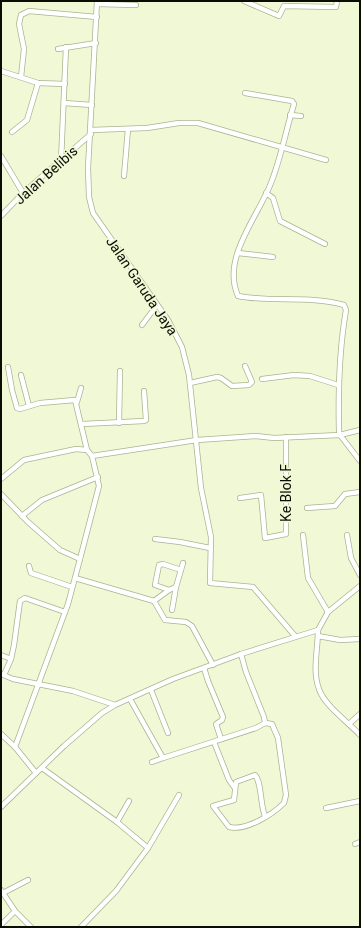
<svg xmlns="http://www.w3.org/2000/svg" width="361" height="928" font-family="Roboto,sans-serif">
	<rect width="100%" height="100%" fill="#f0f8d5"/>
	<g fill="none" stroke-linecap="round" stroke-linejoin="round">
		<!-- street casing -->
		<g stroke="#abb391" stroke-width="6">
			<g id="street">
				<path d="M97,1L88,168L89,197L93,213L168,320L182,347L189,375L201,488L211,537L210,583L253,587L295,636"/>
				<path d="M244,1L279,16L284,6L336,7L337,1"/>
				<path d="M97,4L136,5"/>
				<path d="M58,49L96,43"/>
				<path d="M1,71L38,83L65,84"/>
				<path d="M21,77L24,49L19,24L21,15L29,11L97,17"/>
				<path d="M245,93L292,101L294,104C286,130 281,158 271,183C258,217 221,258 238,296C273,303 310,295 344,305L346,310C339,351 338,390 339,431L340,435L360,461"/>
				<path d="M64,103L92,105"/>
				<path d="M290,115L301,116"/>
				<path d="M91,130L147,128L179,123H198L326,160"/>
				<path d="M12,132L27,120L38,83"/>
				<path d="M1,156L23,193"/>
				<path d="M61,161L66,47"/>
				<path d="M124,176L128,129"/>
				<path d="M266,193L273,198L280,221L325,244"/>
				<path d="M1,216L23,193L91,134"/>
				<path d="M238,253L273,257"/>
				<path d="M142,325L157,305"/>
				<path d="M8,367L12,390L17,408L20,409L40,403L75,400L87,450"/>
				<path d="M21,375L29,406"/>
				<path d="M262,379L294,375L310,376L338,385"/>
				<path d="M190,383L217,377L221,378L232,386L249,385L252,382L245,366"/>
				<path d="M77,402L81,388"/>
				<path d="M119,423L120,371"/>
				<path d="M82,424L144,421L146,420L144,391"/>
				<path d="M1,479L24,460L76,449L87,450L92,456L197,440L256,436L274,438L340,435L360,430"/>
				<path d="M1,494L28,522L60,550L80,559"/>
				<path d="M240,498L261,495L265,538L286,534V437"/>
				<path d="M307,508L335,506L345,494L360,492"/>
				<path d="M22,516L42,500L98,477"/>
				<path d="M303,535L308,578L328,612"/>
				<path d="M347,535L351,558L360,575"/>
				<path d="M155,539L180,542L210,548"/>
				<path d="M29,566L31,573L72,587"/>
				<path d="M75,578L154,601L165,620L186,622L192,626L213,665"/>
				<path d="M169,590L155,585L159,565L163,564L181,570"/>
				<path d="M154,601L169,590L176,587L183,563"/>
				<path d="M172,610L176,587"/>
				<path d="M318,630L328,612L360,586"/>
				<path d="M318,636L340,640L360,639"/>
				<path d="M1,655L11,659"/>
				<path d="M204,668L208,681L223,717L222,720L216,724L221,739"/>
				<path d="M1,674L13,679L73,691L115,705"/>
				<path d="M4,675L11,659L14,645L20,601L25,598L65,612"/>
				<path d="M151,690L168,733"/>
				<path d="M130,699L163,758L256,728L265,723L264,717L246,672L241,654"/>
				<path d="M349,724L360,714"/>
				<path d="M1,734L15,747"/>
				<path d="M214,742L229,780L234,787"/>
				<path d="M152,762L163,758"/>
				<path d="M42,768L117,822L148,848"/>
				<path d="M36,773L15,747L68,604L80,559L99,486L92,456"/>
				<path d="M1,807L64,746L102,713L115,705L173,679L241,654L318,630C318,649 312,671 319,689C324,705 348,722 360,735"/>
				<path d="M326,808L360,801"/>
				<path d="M265,816C260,805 262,783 255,775L236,782L234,800L213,806L229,827C246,831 272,815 284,803L286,795L278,738L272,724L265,723"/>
				<path d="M117,822L129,801"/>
				<path d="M355,844L360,842"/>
				<path d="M1,890L15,911L31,927"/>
				<path d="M3,893L28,880"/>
				<path d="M1,925L15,911"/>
				<path d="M81,927L116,891L148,848L179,795"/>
			</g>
		</g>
		<!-- street -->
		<use href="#street" stroke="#fff" stroke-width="4.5"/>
	</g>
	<g text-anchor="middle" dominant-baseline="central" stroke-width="3.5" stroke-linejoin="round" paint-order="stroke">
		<!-- street labels -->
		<g font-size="14" fill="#0b0d03" stroke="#f0f8d5">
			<text transform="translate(46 175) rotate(-42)">Jalan Belibis</text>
			<text transform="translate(142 286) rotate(56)">Jalan Garuda Jaya</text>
			<text transform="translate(286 493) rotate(-90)">Ke Blok F</text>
		</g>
	</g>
	<!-- border -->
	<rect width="361" height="928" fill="none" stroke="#0b0d03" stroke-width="4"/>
</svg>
